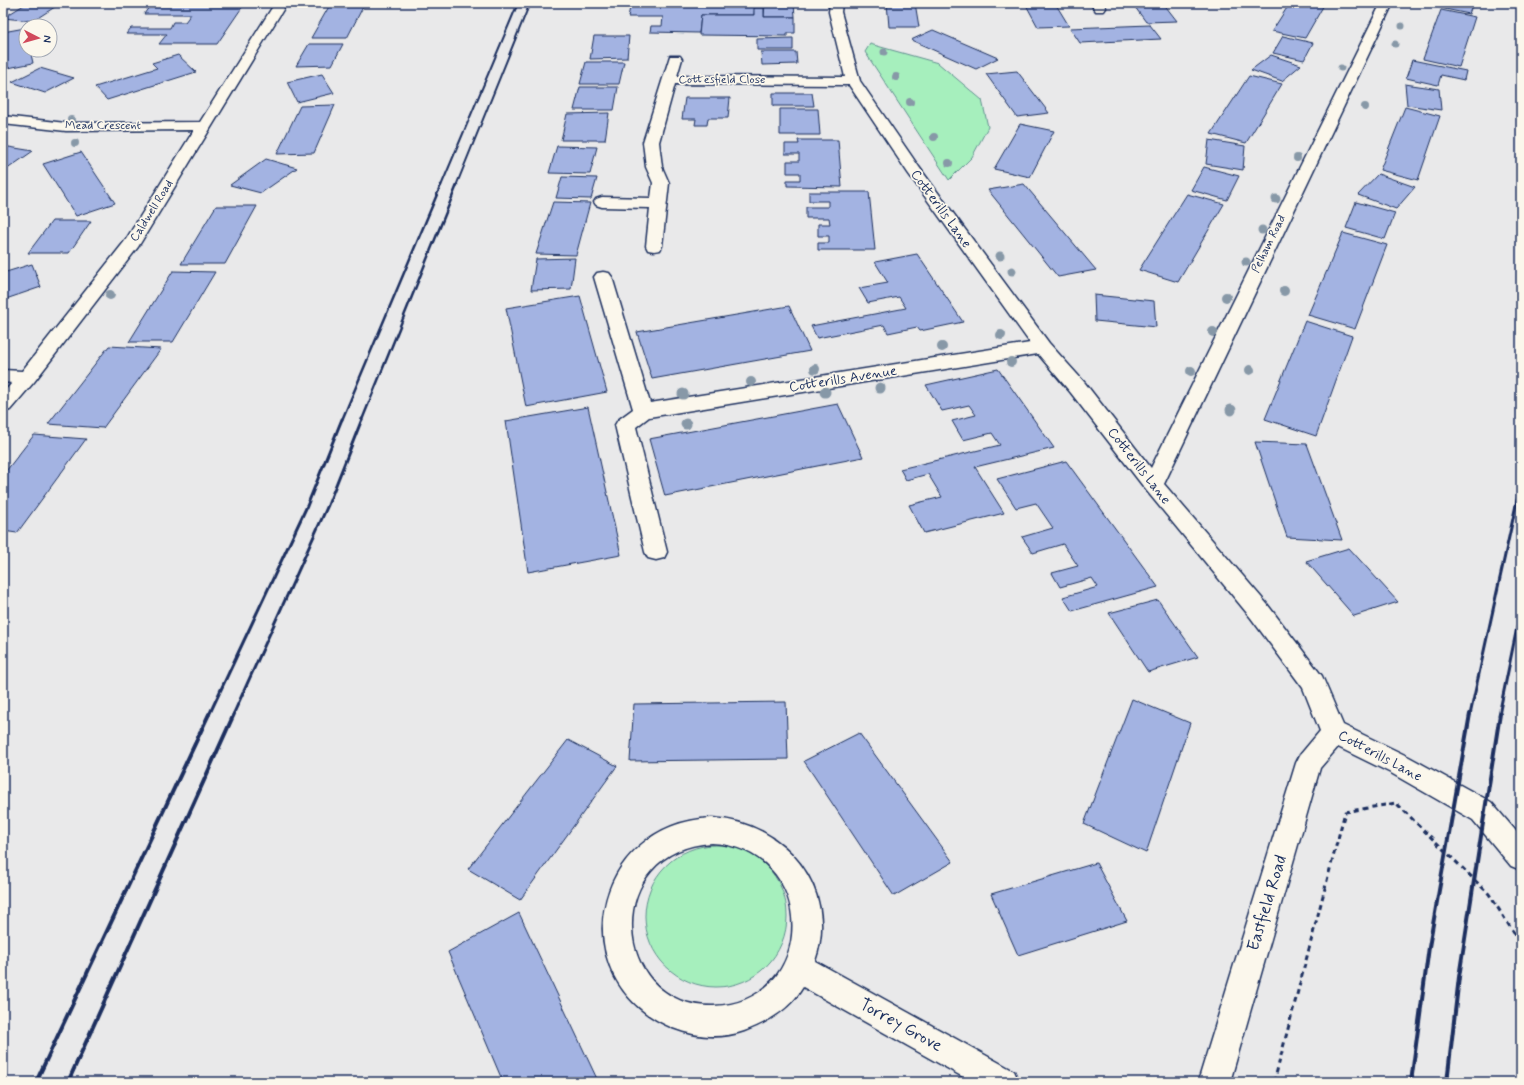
<svg xmlns="http://www.w3.org/2000/svg" width="1524" height="1085" font-family="Mynerve,sans-serif">
	<rect width="100%" height="100%" fill="#e9e9ea"/>
	<filter id="ink" filterUnits="userSpaceOnUse"><feTurbulence type="fractalNoise" baseFrequency=".025" numOctaves="2"/><feDisplacementMap in="SourceGraphic" scale="8" xChannelSelector="R" yChannelSelector="G"/><feConvolveMatrix kernelMatrix="1 2 1 2 8 2 1 2 1" color-interpolation-filters="sRGB"/></filter>
	<g filter="url(#ink)">
		<!-- green -->
		<g fill="#a6efbd" stroke="#608f8e">
			<path d="M870,44L938,63L982,100L988,127L972,157L949,180L865,52Z"/>
			<circle cx="716" cy="916" r="71"/>
		</g>
		<!-- building -->
		<g fill="#a3b3e2" stroke="#1b2f5e">
			<path d="M27,3H61L33,21L3,18Z"/>
			<path d="M152,3H245L217,44H159L167,34H126L131,28H170L173,22H185L191,14H144Z"/>
			<path d="M331,3H365L347,38H311Z"/>
			<path d="M631,3H755L754,15H701L699,33L650,32L651,26H662L663,17H628Z"/>
			<path d="M765,3H794L795,17H764Z"/>
			<path d="M887,3H915L919,27H889Z"/>
			<path d="M1025,3H1055L1069,26L1038,27Z"/>
			<path d="M1132,3H1163L1177,21L1146,22Z"/>
			<path d="M1290,3H1325L1305,38L1272,31Z"/>
			<path d="M1437,3H1473L1469,14L1436,7Z"/>
			<path d="M754,8H764V17H795V33H787V36L699,35L701,15H754Z"/>
			<path d="M1441,10L1475,17L1459,67L1423,59Z"/>
			<path d="M1150,25L1161,39L1080,43L1070,28Z"/>
			<path d="M25,28L26,50H30L33,63L3,69V32Z"/>
			<path d="M933,30L998,58L976,69L911,40Z"/>
			<path d="M594,36H629L627,58L590,59Z"/>
			<path d="M1283,36L1313,43L1304,60L1273,53Z"/>
			<path d="M793,38V50H757V39Z"/>
			<path d="M309,44H343L332,65L296,66Z"/>
			<path d="M761,52H796L797,64L762,65Z"/>
			<path d="M178,55L196,72L107,100L95,87L157,68L152,63Z"/>
			<path d="M1271,55L1301,65L1282,81L1251,70Z"/>
			<path d="M1412,60L1466,71L1464,80L1441,75L1438,85L1406,78Z"/>
			<path d="M586,62H624L619,84H580Z"/>
			<path d="M40,68L74,78L45,93L12,82Z"/>
			<path d="M1017,71L1049,113L1017,117L986,74Z"/>
			<path d="M322,74L334,93L297,102L287,82Z"/>
			<path d="M1249,76L1282,84L1246,143L1211,134Z"/>
			<path d="M1405,84L1439,89L1441,110L1407,105Z"/>
			<path d="M580,87H618L614,110H574Z"/>
			<path d="M773,93H812L814,106H773Z"/>
			<path d="M685,98H730L728,118H708L707,125H695L696,119H682Z"/>
			<path d="M335,105L314,153L277,154L300,106Z"/>
			<path d="M1405,107L1440,116L1418,180L1380,170Z"/>
			<path d="M780,109H818L820,135H780Z"/>
			<path d="M609,113L605,140H561L567,114Z"/>
			<path d="M1020,124L1054,131L1030,177L994,169Z"/>
			<path d="M798,140H838L842,187L787,186V180H800V173H787V161H799V154H785V144H799Z"/>
			<path d="M1209,140L1245,146L1243,170L1206,164Z"/>
			<path d="M3,146L33,151L3,172Z"/>
			<path d="M557,146L597,147L590,174L549,173Z"/>
			<path d="M81,152L115,203L76,216L43,164Z"/>
			<path d="M266,159L297,168L261,193L230,185Z"/>
			<path d="M1204,167L1239,176L1227,200L1191,190Z"/>
			<path d="M1378,174L1415,187L1396,209L1358,195Z"/>
			<path d="M562,177L597,178L591,199L556,198Z"/>
			<path d="M1024,184L1096,270L1058,277L988,190Z"/>
			<path d="M809,192H869L875,250H818V243H829V236H818V224H830L829,218H806V207H828V201H809Z"/>
			<path d="M1187,194L1224,204L1178,282L1139,270Z"/>
			<path d="M553,202L590,203L576,255L536,254Z"/>
			<path d="M1356,202L1395,213L1385,239L1346,228Z"/>
			<path d="M216,206H257L225,264H181Z"/>
			<path d="M52,221H91L69,253H28Z"/>
			<path d="M1343,233L1387,245L1355,329L1308,315Z"/>
			<path d="M917,254L963,322L920,331L917,327L888,333L884,325L817,338L811,326L906,308L899,297L868,303L859,288L888,283L875,262Z"/>
			<path d="M575,258L571,289L531,290L536,259Z"/>
			<path d="M32,264L41,287L3,300V273Z"/>
			<path d="M173,271L215,272L173,342H129Z"/>
			<path d="M1094,295L1154,301L1156,327L1095,321Z"/>
			<path d="M580,296L607,392L526,407L506,308Z"/>
			<path d="M789,306L810,351L652,379L637,332Z"/>
			<path d="M1305,321L1352,336L1316,436L1265,419Z"/>
			<path d="M109,346L161,349L103,428L48,424Z"/>
			<path d="M998,369L1054,448L975,467L1004,513L924,533L909,505L942,497L928,474L906,480L900,469L1000,445L992,433L963,440L952,421L976,415L969,405L942,411L926,385Z"/>
			<path d="M838,404L863,457L665,496L649,439Z"/>
			<path d="M588,407L621,555L528,572L506,421Z"/>
			<path d="M34,435L86,439L17,533L3,531V475Z"/>
			<path d="M1255,442L1307,444L1342,540L1287,537Z"/>
			<path d="M1066,461L1158,587L1072,611L1063,597L1098,587L1092,578L1060,587L1052,573L1078,566L1063,544L1033,553L1022,537L1053,528L1036,503L1016,508L997,479Z"/>
			<path d="M1349,548L1398,602L1354,616L1306,561Z"/>
			<path d="M1158,600L1198,657L1148,672L1109,613Z"/>
			<path d="M1132,699L1190,723L1146,853L1084,824Z"/>
			<path d="M786,702L788,759L630,761L634,704Z"/>
			<path d="M859,733L953,862L894,896L804,761Z"/>
			<path d="M568,740L617,766L520,900L468,869Z"/>
			<path d="M1096,863L1127,921L1018,955L991,894Z"/>
			<path d="M519,913L598,1081L597,1082H503L448,952Z"/>
		</g>
		<g fill="none" stroke-linecap="round" stroke-linejoin="round">
			<!-- minor casing -->
			<g stroke="#1b2f5e" stroke-width="3">
				<g id="minor">
					<path d="M275,3H287L138,247L34,382L10,410L3,412V393L12,383L3,382V370L22,371L125,241L194,130L66,131L3,124V116L66,123L200,122Z"/>
					<path d="M830,3H842L841,12L860,81L919,167L1049,343L1085,383L1151,468L1381,3H1393L1164,484L1267,604L1322,676L1343,725L1409,757L1491,802L1521,837V870L1511,866L1473,820L1391,773L1338,747L1320,768L1230,1082H1198L1296,763L1300,755L1320,731L1303,688L1251,618L1146,490L1071,393L1038,354L649,417L636,427L667,552L664,558L656,560L648,558L645,552L615,425L618,420L633,409L594,277L597,273L603,272L609,273L612,277L650,403L1030,343L908,173L849,85L675,84L659,142L662,167L669,183L662,246L660,250L654,251L648,250L646,246L650,208L602,207L596,205L594,202L596,199L602,197L651,198L653,183L646,167L643,142L670,56H680L682,59L677,76L845,77L829,12Z"/>
					<path d="M1090,3H1103L1106,8L1104,11H1096Z"/>
					<path d="M712,818C785,822 840,889 815,961L1014,1071L1019,1082H972L803,987C790,1009 768,1022 744,1031C721,1039 696,1037 673,1028C561,982 590,824 712,818ZM712,843C820,849 818,1003 714,1006C609,1008 601,849 712,843Z"/>
				</g>
			</g>
			<!-- path -->
			<path stroke="#1b2f5e" stroke-width="3" stroke-dasharray="5 4" stroke-linecap="butt" d="M1274,1082L1345,812L1396,803L1489,894L1521,944"/>
			<!-- minor -->
			<use href="#minor" fill="#fbf7ec" fill-rule="evenodd"/>
			<!-- rail-far3 -->
			<g stroke="#1b2f5e" stroke-width="2">
				<path d="M441,186L518,3"/>
				<path d="M456,186L530,3"/>
			</g>
			<!-- rail-far2 -->
			<g stroke="#1b2f5e" stroke-width="2.5">
				<path d="M342,420L441,185"/>
				<path d="M362,420L457,185"/>
			</g>
			<!-- rail-far1 -->
			<g stroke="#1b2f5e" stroke-width="3">
				<path d="M209,715L307,506L342,419"/>
				<path d="M233,715L328,505L362,419"/>
				<path d="M1470,715L1521,482"/>
				<path d="M1499,715L1521,608"/>
			</g>
			<!-- rail -->
			<g stroke="#1b2f5e" stroke-width="4">
				<path d="M36,1082L209,714"/>
				<path d="M68,1082L234,714"/>
				<path d="M1411,1082L1429,947L1470,714"/>
				<path d="M1447,1082L1459,977L1500,714"/>
			</g>
		</g>
		<!-- trees -->
		<g fill="#8798a7">
			<circle cx="1402" cy="26" r="3.5"/>
			<circle cx="1395" cy="44" r="3.5"/>
			<circle cx="884" cy="52" r="3.5"/>
			<circle cx="1341" cy="68" r="3.5"/>
			<circle cx="896" cy="77" r="4"/>
			<circle cx="910" cy="102" r="4"/>
			<circle cx="1365" cy="107" r="4"/>
			<circle cx="71" cy="120" r="4"/>
			<circle cx="934" cy="137" r="4"/>
			<circle cx="75" cy="143" r="4"/>
			<circle cx="1297" cy="158" r="4"/>
			<circle cx="949" cy="163" r="4"/>
			<circle cx="1276" cy="199" r="4.5"/>
			<circle cx="1262" cy="230" r="4.5"/>
			<circle cx="1000" cy="256" r="4.5"/>
			<circle cx="1246" cy="262" r="4.5"/>
			<circle cx="1012" cy="271" r="4.5"/>
			<circle cx="1284" cy="291" r="5"/>
			<circle cx="110" cy="295" r="5"/>
			<circle cx="1226" cy="297" r="5"/>
			<circle cx="1213" cy="332" r="5"/>
			<circle cx="1001" cy="335" r="5"/>
			<circle cx="942" cy="347" r="5"/>
			<circle cx="1011" cy="362" r="5"/>
			<circle cx="815" cy="369" r="5"/>
			<circle cx="1250" cy="370" r="5"/>
			<circle cx="1191" cy="371" r="5"/>
			<circle cx="751" cy="382" r="5"/>
			<circle cx="880" cy="388" r="5.5"/>
			<circle cx="825" cy="392" r="5.5"/>
			<circle cx="683" cy="394" r="5.5"/>
			<circle cx="1231" cy="410" r="5.5"/>
			<circle cx="686" cy="424" r="5.5"/>
		</g>
	</g>
	<g text-anchor="middle" dominant-baseline="central" stroke-width="3.5" stroke-linejoin="round" paint-order="stroke">
		<!-- far-street labels -->
		<g font-size="12" fill="#1b2f5e" stroke="#fbf7ec">
			<text x="722" y="80">Cottesfield Close</text>
			<text x="103" y="126">Mead Crescent</text>
			<text transform="translate(152 211) rotate(-58)">Caldwell Road</text>
			<text transform="translate(1269 244) rotate(-64)">Pelham Road</text>
		</g>
		<!-- street labels -->
		<g font-size="14" fill="#1b2f5e" stroke="#fbf7ec">
			<text transform="translate(941 209) rotate(54)">Cotterills Lane</text>
			<text transform="translate(843 379) rotate(-9)">Cotterills Avenue</text>
			<text transform="translate(1139 466) rotate(52)">Cotterills Lane</text>
			<text transform="translate(1380 756) rotate(28)">Cotterills Lane</text>
		</g>
		<!-- near-street labels -->
		<g font-size="17" fill="#1b2f5e" stroke="#fbf7ec">
			<text transform="translate(1267 903) rotate(-73)">Eastfield Road</text>
			<text transform="translate(901 1025) rotate(29)">Torrey Grove</text>
		</g>
	</g>
	<!-- margin -->
	<rect width="1524" height="1085" fill="none" stroke="#fbf7ec" stroke-width="16"/>
	<rect x="8" y="8" width="1508" height="1069" fill="none" stroke="#1b2f5e" stroke-width="1.5" filter="url(#ink)"/>
	<!-- north arrow -->
	<g transform="translate(38 38) rotate(96)"><circle r="19" fill="#fbf7ec" stroke="#a1a7b3"/>
	<path d="M0-3L7 15L0 10L-7 15Z" fill="#d1495b"/>
	<text y="-6" font-size="11" font-weight="bold" text-anchor="middle" fill="#1b2f5e">N</text>
	</g>
</svg>
